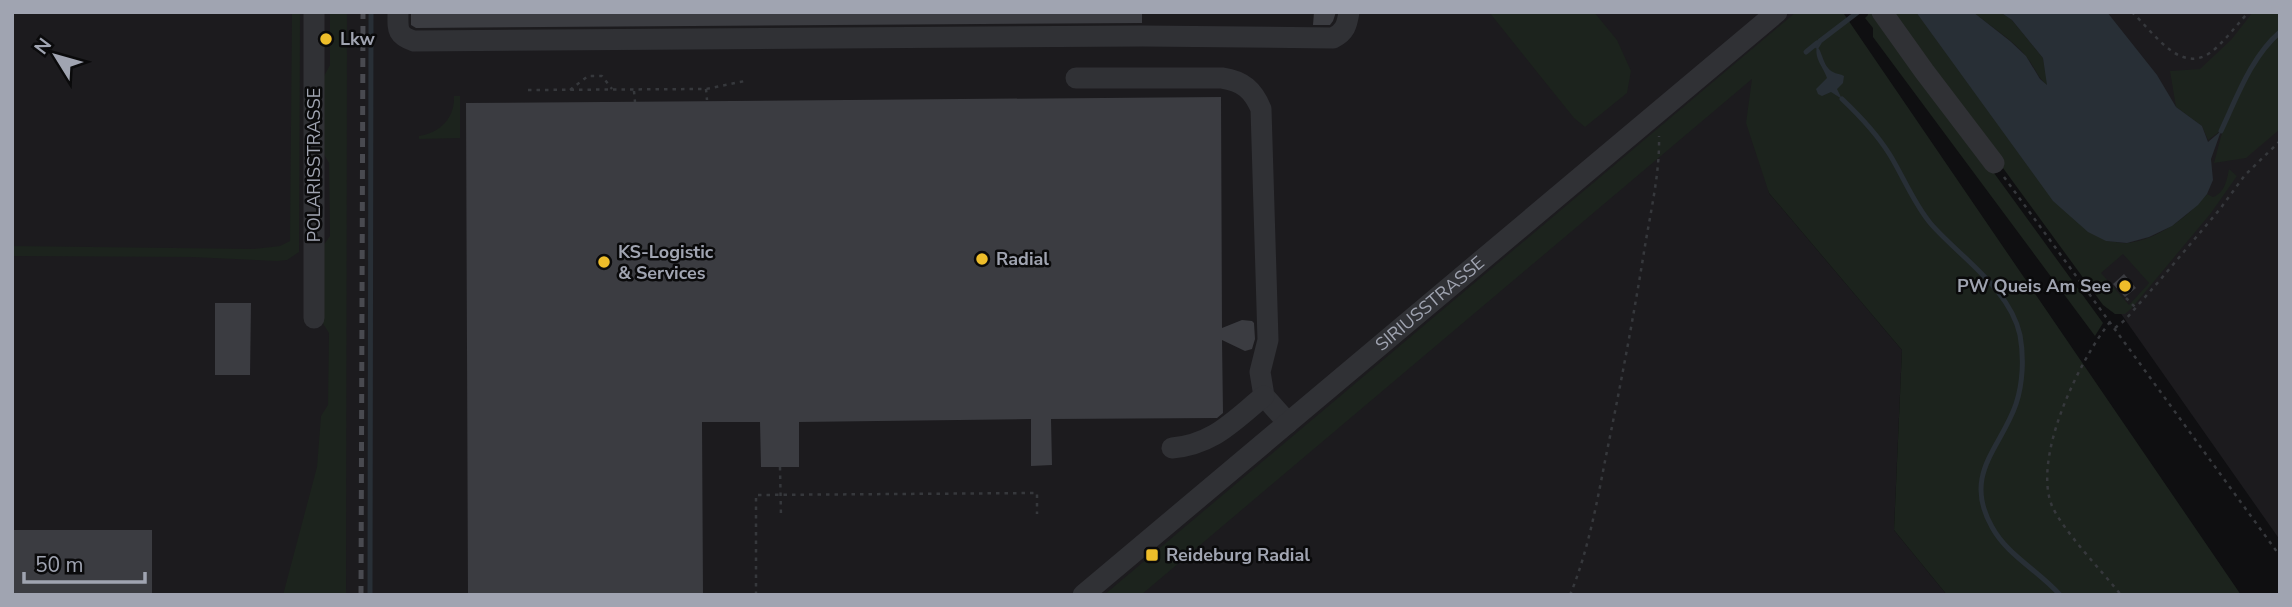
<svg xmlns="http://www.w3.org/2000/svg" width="2292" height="607" font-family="'Nunito Sans',sans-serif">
	<rect width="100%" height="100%" fill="#0f0f11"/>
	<!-- built -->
	<g fill="#1c1b1e">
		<path d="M12,12H1797L1753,78L1769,193L1902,350L1894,530L1947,595H12Z"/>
		<path d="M1909,12H2280V540Z"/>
	</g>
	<!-- green -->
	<g fill="#1c231d" fill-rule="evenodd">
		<path d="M292,12H300L299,252L287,260L277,261L192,257L12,256V246L254,249L280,246L290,241Z"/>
		<path d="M330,12H347L346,595H283L317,467L321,416L328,405L329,333L322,322L323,246L330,236L329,163L323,153V78L330,65Z"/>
		<path d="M1489,12H1594L1617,40L1631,71L1627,93L1585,127L1574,118Z"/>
		<path d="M1796,12H1846L1844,14L2241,595H1947L1894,530L1902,350L1769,193L1746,123L1752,79L1141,595H1104Z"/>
		<path d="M1867,12H1877L2103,323L2095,336L1873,37V28L1865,18L1868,15Z"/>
		<path d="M1889,12H1916L2106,241C2113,241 2122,244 2128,243C2159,239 2188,217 2207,194L2213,197C2225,193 2227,179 2229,169L2237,176L2211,213L2131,309L2125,314H2115L2103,305ZM2123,254L2149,283L2129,305L2101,273Z"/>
		<path d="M1973,12H2000L2012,20L2043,58L2048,86C2037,77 2034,65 2025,55C2010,38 1990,26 1973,12Z"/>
		<path d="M2253,12H2280V129L2246,158L2214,163L2223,129L2208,140L2202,126L2176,107L2170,71L2200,69L2231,40Z"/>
		<path d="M454,96H460V138L419,139V136C440,133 455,118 454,96Z"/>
	</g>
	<!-- water -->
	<g fill="#282f36">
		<path d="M1916,12H1973L2010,41L2026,56L2040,79L2047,85L2043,58L2012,20L2000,12H2107L2157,75L2176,107L2202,126L2208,142L2221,131L2211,159L2213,180L2207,194L2198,205L2172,226L2149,237L2127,243L2106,241L2088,232L2053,201Z"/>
		<path d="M1817,46C1823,53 1823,67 1833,72C1836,74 1841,74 1844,76L1843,83L1837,89L1842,99L1831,92L1822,96L1818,94L1816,89L1827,78C1823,66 1814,59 1817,46Z"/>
	</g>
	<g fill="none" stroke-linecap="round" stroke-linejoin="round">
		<!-- stream -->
		<g stroke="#282f36" stroke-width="5">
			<path d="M1817,46L1820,41L1858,12"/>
			<path d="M1806,52L1817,43"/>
			<path d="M1842,99C1860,116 1877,134 1890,155C1904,178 1914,204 1931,224C1961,258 2010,289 2020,335C2024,357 2023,383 2016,404C2001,448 1962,474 1992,527C2007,555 2039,571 2060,595"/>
			<path d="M2221,131C2237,97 2251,57 2280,32"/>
			<path d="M370,595L371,12"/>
		</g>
	</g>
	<!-- building -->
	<g fill="#3b3c41">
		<path d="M411,12H1142V23L416,28L411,25Z"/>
		<path d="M1314,12H1336L1333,21L1330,25H1313Z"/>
		<path d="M1221,97L1222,328L1242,320L1252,321L1254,323L1255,339L1252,349L1245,351L1222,340L1223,413L1217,418L1051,419L1052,465L1031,466V419L799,422V467H761L760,422H702L703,595H468L466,103Z"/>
		<path d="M2124,274L2136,288L2125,297L2113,284Z"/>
		<path d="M215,303H251L250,375H215Z"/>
		<rect x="12" y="530" width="140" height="65"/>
	</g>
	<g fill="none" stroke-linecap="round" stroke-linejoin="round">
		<!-- path -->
		<g stroke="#36383c" stroke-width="2.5" stroke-dasharray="3.5 5" stroke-linecap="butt">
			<path d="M2132,12C2156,35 2183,79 2216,48C2227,38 2236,26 2246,15"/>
			<path d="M706,89L707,100"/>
			<path d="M528,90L706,89L745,81"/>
			<path d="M570,90L588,76H602L612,89"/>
			<path d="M634,91L635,102"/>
			<path d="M2004,177L2280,556"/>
			<path d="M2126,298L2136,308"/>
			<path d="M2110,322C2079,361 2032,457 2052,506C2064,532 2102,571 2121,595"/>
			<path d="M2115,328L2125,320L2160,280L2220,209L2245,175L2280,141"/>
			<path d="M780,467L781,517"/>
			<path d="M756,595V495L1037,493V514"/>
			<path d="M1570,595C1588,552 1597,502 1606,456C1620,388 1633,320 1644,252C1650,214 1660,174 1659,136"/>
		</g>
		<!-- minor -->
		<g stroke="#303135" stroke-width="21">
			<path d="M398,12C398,29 396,35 414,41L1143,36L1333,38C1345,32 1347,25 1349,12"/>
			<path d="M1882,12L1924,71L1994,163"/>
			<path d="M1076,78H1222C1243,81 1253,90 1261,109L1268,340L1260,372L1264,396L1288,423"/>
			<path d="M314,318V12"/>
			<path d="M1172,448C1214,444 1233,421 1264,396"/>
			<path id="s1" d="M1083,595L1777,12"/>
		</g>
		<!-- rail -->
		<path stroke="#494a50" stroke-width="5" stroke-dasharray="9 7" stroke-linecap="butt" d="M361,595L363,12"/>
	</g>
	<!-- markers -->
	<g fill="#eebd2a" stroke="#0a0a0b" stroke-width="2.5">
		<circle cx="326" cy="39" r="7"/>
		<circle cx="982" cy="259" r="7"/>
		<circle cx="604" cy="262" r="7"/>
		<circle cx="2125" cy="286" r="7"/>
		<rect x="1145" y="548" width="14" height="14" rx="3.5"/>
	</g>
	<g text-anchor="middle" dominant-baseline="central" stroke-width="5" stroke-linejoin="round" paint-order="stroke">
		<!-- poi labels -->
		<g font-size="18" font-weight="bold" fill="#a0a4b1" stroke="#0a0a0b" text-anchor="start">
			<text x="340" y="39">Lkw</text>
			<text x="618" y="252">KS-Logistic<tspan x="618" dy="21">&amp; Services</tspan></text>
			<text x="996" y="259">Radial</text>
			<text x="2111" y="286" text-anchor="end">PW Queis Am See</text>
			<text x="1166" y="555">Reideburg Radial</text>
		</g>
		<!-- street labels -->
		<g font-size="18" fill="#a0a4b1" stroke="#0a0a0b">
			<text transform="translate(314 165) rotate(-90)">POLARISSTRASSE</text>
			<text stroke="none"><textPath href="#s1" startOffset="453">SIRIUSSTRASSE</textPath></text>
		</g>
	</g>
	<!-- border -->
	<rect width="2292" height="607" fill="none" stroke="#a0a4b1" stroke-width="28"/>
	<!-- north arrow -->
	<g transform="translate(56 56) rotate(307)" stroke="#0a0a0b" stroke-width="5" paint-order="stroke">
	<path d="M0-5L12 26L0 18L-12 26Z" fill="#a0a4b1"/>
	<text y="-10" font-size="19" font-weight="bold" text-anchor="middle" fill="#a0a4b1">N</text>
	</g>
	<!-- scale -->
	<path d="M24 572v10h121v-10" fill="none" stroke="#a0a4b1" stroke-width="3.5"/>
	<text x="35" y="572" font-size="21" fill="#a0a4b1" stroke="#0a0a0b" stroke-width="5" paint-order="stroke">50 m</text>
</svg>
